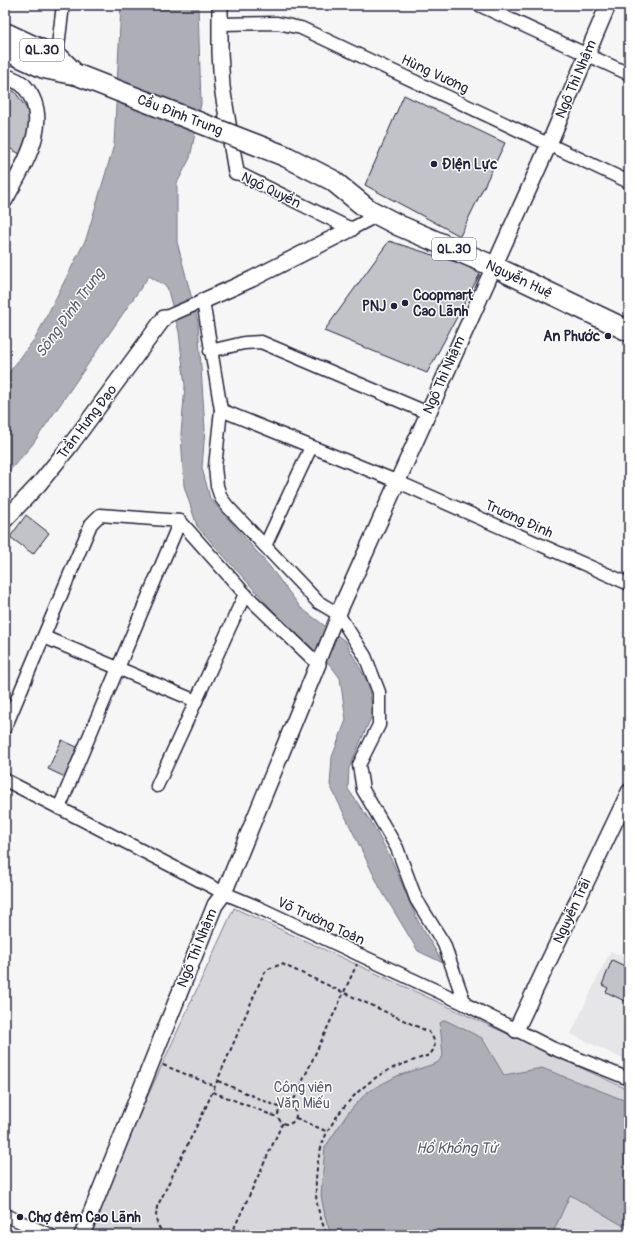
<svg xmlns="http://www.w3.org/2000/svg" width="634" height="1240" font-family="Pangolin,sans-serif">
	<rect width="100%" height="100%" fill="#f6f6f7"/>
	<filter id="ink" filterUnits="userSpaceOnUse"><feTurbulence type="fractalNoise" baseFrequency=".025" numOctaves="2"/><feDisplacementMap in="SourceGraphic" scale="8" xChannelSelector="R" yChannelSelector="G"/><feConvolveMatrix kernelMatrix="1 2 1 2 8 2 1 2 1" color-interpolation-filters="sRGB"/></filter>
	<g filter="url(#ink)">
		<!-- built -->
		<path fill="#e6e6e9" d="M610,951L629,960V1062L571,1034Z"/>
		<!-- green -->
		<path fill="#d7d7db" stroke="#7c7c8b" d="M234,908L629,1090V1235H90L85,1233Z"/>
		<!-- water -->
		<g fill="#aeaeb7" stroke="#767685">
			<path d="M121,5H198L201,104L190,158L177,183V242L198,322L205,429L202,468L210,498L270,567L301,608L345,641L368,683L373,713L349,768L348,789L373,825L392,861L418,921L443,963L418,951L380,888L330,785L332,757L346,720L340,678L331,666L284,623L197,526L184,486L181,434L185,386L179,332L167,287L149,276L32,445L5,476V378L36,337L86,239L114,145Z"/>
			<path d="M445,1020L482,1038L504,1075L542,1068L629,1102V1229L570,1195L552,1235H331L325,1216L321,1195L325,1147L348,1113L367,1092L397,1076L437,1063L443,1056L440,1023Z"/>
		</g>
		<!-- building -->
		<g fill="#c2c2c9" stroke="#22223b">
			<path d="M5,87L15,92L27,109L32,132L24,156L5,146Z"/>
			<path d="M404,95L505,143L460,236L365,185Z"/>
			<path d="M389,241L465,265L480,274L427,373L324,331Z"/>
			<path d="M26,515L49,533L33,554L10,537Z"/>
			<path d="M62,740L81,749L67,778L48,769Z"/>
			<path d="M612,960L629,968V1003L606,992L608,988L602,985Z"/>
		</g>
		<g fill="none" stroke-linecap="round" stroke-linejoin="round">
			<!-- minor casing -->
			<g stroke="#22223b" stroke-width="15">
				<g id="minor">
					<path d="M479,5L629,74"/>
					<path d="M221,24L277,23L301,28L629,182"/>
					<path d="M59,58L58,46L63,5"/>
					<path d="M236,172L351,229L378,215"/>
					<path d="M164,318L203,301L221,410L215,467L217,486L221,498L228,507L318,602L338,614L365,656L379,692V725L359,765L363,790L397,848L416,899L444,944L465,1004"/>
					<path d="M210,351L244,343L261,342L428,413"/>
					<path d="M221,410L396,481L629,584"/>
					<path d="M265,546L311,447"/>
					<path d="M44,637L196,701"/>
					<path d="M5,728L91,524L100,515L180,521L245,594L318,664L338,614"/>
					<path d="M5,780L224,893L255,906L465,1004L552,1048L629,1079"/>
					<path d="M157,786L245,594"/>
					<path d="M59,808L180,521"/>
					<path d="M5,1215L50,1235"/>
				</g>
			</g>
			<!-- tertiary casing -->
			<g stroke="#22223b" stroke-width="18">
				<g id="tertiary">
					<path d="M220,5V52L222,87L236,172"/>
					<path d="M5,76C11,79 20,81 24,86C55,120 22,168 5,200"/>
					<path d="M203,301L252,279L351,229"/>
					<path d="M5,520L39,484L69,447L164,318"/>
					<path d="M338,614L549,144L608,5"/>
					<path d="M516,1030L629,792"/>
					<path d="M82,1235L215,905L224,893L318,664"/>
				</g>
			</g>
			<!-- trunk casing -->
			<g stroke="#22223b" stroke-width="23">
				<g id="trunk">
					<path d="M5,33L59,58L75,74"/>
					<path d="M5,50L44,68L73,74"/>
					<path d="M285,156L332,180L369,210L400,226L493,266L629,331"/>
				</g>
			</g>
			<!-- path -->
			<g stroke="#22223b" stroke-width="2" stroke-dasharray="4 3" stroke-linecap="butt">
				<path d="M163,1065L215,1086"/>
				<path d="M218,1081L281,1108"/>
				<path d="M213,1092L274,1116H278"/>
				<path d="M291,1106L357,964"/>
				<circle cx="287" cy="1115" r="9"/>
				<path d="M296,1118L328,1132"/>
				<path d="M165,1235C156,1225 155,1220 157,1207L205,1109L263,975L268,969L282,964L429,1032C436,1041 437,1048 429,1055C416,1060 401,1064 389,1070C362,1083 336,1112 324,1139C318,1154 315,1177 316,1193C316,1206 322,1223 327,1235"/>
				<path d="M231,1235L283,1122"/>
			</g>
			<!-- minor -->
			<use href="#minor" stroke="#fff" stroke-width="12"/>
			<!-- tertiary -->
			<use href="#tertiary" stroke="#fff" stroke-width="15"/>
			<!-- trunk -->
			<use href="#trunk" stroke="#fff" stroke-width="20"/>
			<!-- trunk-bridge casing -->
			<g stroke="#22223b" stroke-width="23" stroke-linecap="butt">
				<path id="trunk-bridge" d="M75,74L285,156"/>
			</g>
			<!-- trunk-bridge -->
			<use href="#trunk-bridge" stroke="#fff" stroke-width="20"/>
		</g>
	</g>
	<!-- markers -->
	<g fill="#22223b" stroke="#fff" stroke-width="1.5">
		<circle cx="434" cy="164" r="4"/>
		<circle cx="405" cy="303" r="4"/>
		<circle cx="394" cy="306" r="4"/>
		<circle cx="608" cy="336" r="4"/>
		<circle cx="20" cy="1217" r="4"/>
	</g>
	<g text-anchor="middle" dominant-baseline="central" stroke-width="3" stroke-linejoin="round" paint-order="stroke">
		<!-- shield labels -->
		<g fill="#fff" stroke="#646476" stroke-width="1">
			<rect x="20" y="39" width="44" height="22" rx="3"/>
			<rect x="432" y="238" width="44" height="22" rx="3"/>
		</g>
		<g font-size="13" font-weight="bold" fill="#22223b">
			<text x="42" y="50">QL.30</text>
			<text x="454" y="249">QL.30</text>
		</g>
		<!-- street labels -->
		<g font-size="14" fill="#22223b" stroke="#fff">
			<text transform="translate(435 74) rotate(25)">Hùng Vương</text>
			<text transform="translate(576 79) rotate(-67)">Ngô Thì Nhậm</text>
			<text transform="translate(180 115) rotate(21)">Cầu Đình Trung</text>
			<text transform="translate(271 190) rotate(26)">Ngô Quyền</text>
			<text transform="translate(519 279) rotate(25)">Nguyễn Huệ</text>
			<text transform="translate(444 375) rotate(-66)">Ngô Thì Nhậm</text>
			<text transform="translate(87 422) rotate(-53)">Trần Hưng Đạo</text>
			<text transform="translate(519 519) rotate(24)">Trương Định</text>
			<text transform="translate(572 911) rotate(-65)">Nguyễn Trãi</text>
			<text transform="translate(321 921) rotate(25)">Võ Trường Toản</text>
			<text transform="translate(197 948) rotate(-68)">Ngô Thì Nhậm</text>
		</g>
		<!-- poi labels -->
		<g font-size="14" font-weight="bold" fill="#22223b" stroke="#fff" text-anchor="start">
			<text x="442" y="164">ĐIện Lực</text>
			<text x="413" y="295">Coopmart<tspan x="413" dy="16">Cao Lãnh</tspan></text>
			<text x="386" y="306" text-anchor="end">PNJ</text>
			<text x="600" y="336" text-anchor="end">An Phước</text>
			<text x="28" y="1217">Chợ đêm Cao Lãnh</text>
		</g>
		<!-- park labels -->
		<g font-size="14" fill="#58586b" stroke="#fff">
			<text x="303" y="1087">Công viên<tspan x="303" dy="16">Văn Miếu</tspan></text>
		</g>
		<!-- water labels -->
		<g font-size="15" font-style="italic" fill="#5a5a6d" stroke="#fff">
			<text transform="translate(70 313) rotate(-54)">Sông Đình Trung</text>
			<text x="457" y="1148">Hồ Khổng Tử</text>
		</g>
	</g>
	<!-- margin -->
	<rect width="634" height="1240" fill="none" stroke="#fff" stroke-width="20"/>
	<rect x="10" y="10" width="614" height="1220" fill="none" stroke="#22223b" stroke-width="1.5" filter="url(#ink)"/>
</svg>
